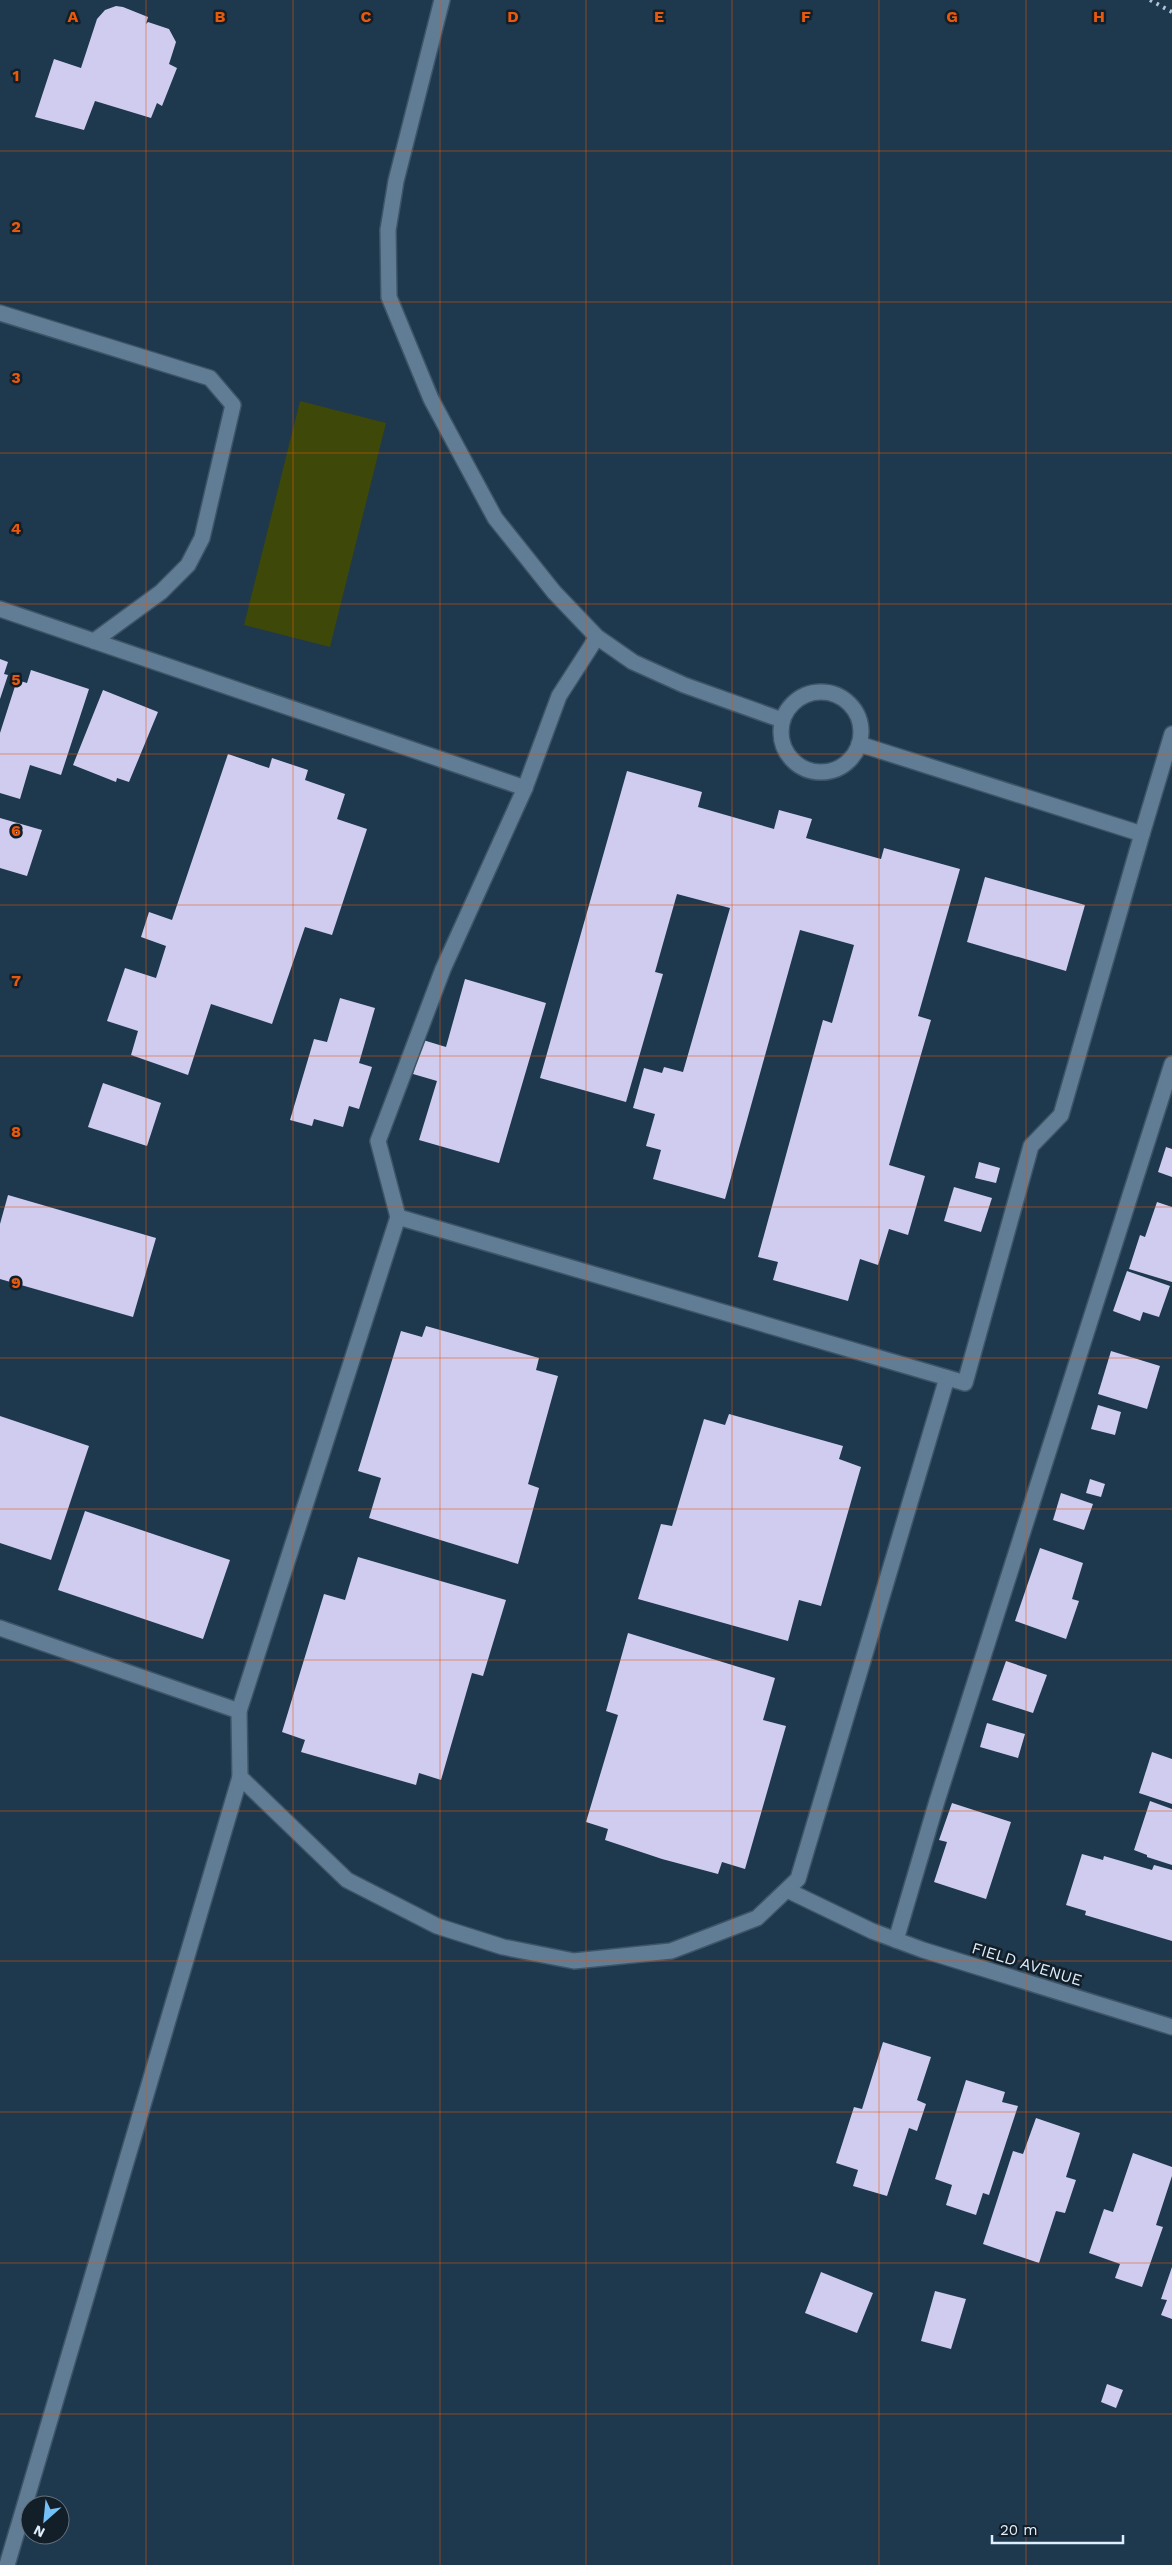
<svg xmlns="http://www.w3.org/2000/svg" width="1172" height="2565" font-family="'Work Sans',sans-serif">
	<rect width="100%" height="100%" fill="#1e384e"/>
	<!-- green -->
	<path fill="#3e4909" d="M300,401L386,423L330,647L244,625Z"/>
	<!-- building -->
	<g fill="#cfccf0">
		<path d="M116,6L123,7L148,17L146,24L148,22L169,29L176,42L169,64L177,68L162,106L157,103L151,118L95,101L84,130L35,117L54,59L81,68L97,19L105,10Z"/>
		<path d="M0,659L8,662L4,674L8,675L0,699Z"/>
		<path d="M31,670L89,689L61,775L30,765L20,799L0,793V733L17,680L27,683Z"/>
		<path d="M103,690L158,712L129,782L117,778L116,782L73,765Z"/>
		<path d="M228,754L269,768L272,758L308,770L305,780L345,794L337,819L367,829L332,935L305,927L272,1024L211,1004L188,1075L131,1055L138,1031L107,1021L125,968L156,978L166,946L141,937L149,912L172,920Z"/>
		<path d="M627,771L702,792L698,807L774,829L779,810L812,819L806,838L881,859L884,848L960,869L918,1016L931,1020L889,1165L925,1176L908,1235L889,1229L878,1265L860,1259L848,1301L773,1280L778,1262L758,1257L823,1020L832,1023L854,945L800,930L725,1199L653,1179L661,1150L646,1146L655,1114L633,1108L644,1068L662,1073L664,1067L683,1072L730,908L677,894L655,972L663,974L626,1102L540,1078Z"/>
		<path d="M0,818L42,830L27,876L0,868Z"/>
		<path d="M985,877L1085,905L1066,971L967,942Z"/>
		<path d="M465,979L546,1003L499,1163L419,1140L437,1081L413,1074L423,1040L446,1047Z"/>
		<path d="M340,998L375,1008L359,1063L372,1067L359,1109L349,1106L343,1127L314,1119L312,1126L290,1120L314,1039L327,1042Z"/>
		<path d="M103,1083L161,1103L147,1146L88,1127Z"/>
		<path d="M1166,1147L1172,1149V1177L1158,1172Z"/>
		<path d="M979,1162L1000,1168L996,1183L975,1178Z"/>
		<path d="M954,1187L992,1198L981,1232L944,1221Z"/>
		<path d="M8,1195L156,1238L133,1317L0,1279V1224Z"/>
		<path d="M1157,1202L1172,1207V1282L1129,1269L1140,1235L1145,1237Z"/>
		<path d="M1127,1271L1170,1286L1159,1317L1143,1312L1140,1321L1113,1311Z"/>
		<path d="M426,1326L539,1358L536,1370L558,1376L528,1484L539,1488L518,1564L369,1518L381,1478L358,1471L401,1331L422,1337Z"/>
		<path d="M1111,1351L1160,1366L1147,1409L1098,1394Z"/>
		<path d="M1098,1405L1121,1412L1115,1435L1091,1429Z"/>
		<path d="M729,1414L843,1446L839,1459L861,1467L821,1606L799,1600L788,1641L638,1599L661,1524L672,1526L704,1419L725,1425Z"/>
		<path d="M0,1416L89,1446L51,1560L0,1543Z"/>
		<path d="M1090,1479L1105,1484L1101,1497L1086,1493Z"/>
		<path d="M1061,1493L1093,1504L1084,1530L1053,1520Z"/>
		<path d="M85,1511L230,1560L203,1639L58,1590Z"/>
		<path d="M1040,1548L1083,1563L1072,1599L1079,1601L1066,1639L1015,1621Z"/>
		<path d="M358,1557L506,1600L483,1676L472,1673L441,1780L419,1773L416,1785L301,1752L305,1740L282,1732L324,1594L345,1600Z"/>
		<path d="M628,1633L775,1678L763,1720L786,1726L745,1869L722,1862L718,1874L662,1859L605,1840L608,1829L586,1822L618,1715L606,1711Z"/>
		<path d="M1006,1661L1047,1675L1033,1713L992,1700Z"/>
		<path d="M987,1723L1025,1734L1018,1758L980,1747Z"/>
		<path d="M1152,1752L1172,1759V1804L1139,1793Z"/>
		<path d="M1150,1801L1172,1809V1865L1147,1857V1855L1134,1850Z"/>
		<path d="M952,1803L1011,1822L986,1899L934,1882L947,1842L939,1840Z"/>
		<path d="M1082,1854L1103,1860L1104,1856L1152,1870L1154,1865L1172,1870V1941L1085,1915L1086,1911L1066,1905Z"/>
		<path d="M883,2042L931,2057L917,2100L926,2104L917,2131L909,2128L887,2196L853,2186L858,2170L836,2163L854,2107L862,2109Z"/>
		<path d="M966,2080L1005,2092L1002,2102L1018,2106L989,2195L983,2193L976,2215L946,2205L952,2185L935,2179Z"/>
		<path d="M1036,2118L1080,2133L1066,2177L1076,2180L1065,2213L1056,2211L1039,2263L983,2244L1013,2151L1023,2154Z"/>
		<path d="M1133,2153L1172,2167V2176L1156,2225L1163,2227L1142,2287L1115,2278L1120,2264L1089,2253L1104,2209L1113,2212Z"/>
		<path d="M1172,2267V2319L1161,2315L1167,2300L1161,2299Z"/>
		<path d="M821,2272L873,2293L857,2333L805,2313Z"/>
		<path d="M935,2291L966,2299L951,2349L921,2341Z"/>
		<path d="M1107,2384L1123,2390L1116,2408L1101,2402Z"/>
	</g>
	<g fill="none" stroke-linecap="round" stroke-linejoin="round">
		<!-- minor casing -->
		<g stroke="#3e5567" stroke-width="18">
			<g id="minor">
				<path d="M442,0L396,181L388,230L389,297L431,399L495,518L554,592L597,637L633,662L684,685L782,720"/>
				<path d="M0,313L210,378L233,405L202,538L188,565L161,592L94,641"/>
				<path d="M0,609L525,788"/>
				<circle cx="821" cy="732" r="40"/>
				<path d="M859,744L1142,834L1172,734"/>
				<path d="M398,1217L378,1141L443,969L525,788L559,696L597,637"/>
				<path d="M0,1628L239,1711L398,1217L965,1383L1031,1146L1061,1115L1142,834"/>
				<path d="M239,1711L240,1777L347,1880L437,1926L503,1947L574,1961L671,1951L757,1918L798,1879L947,1378"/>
				<path d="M787,1890L872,1931L923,1950L1172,2027"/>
				<path d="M896,1940L937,1801L1172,1064"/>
				<path d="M7,2565L240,1777"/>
			</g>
		</g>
		<!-- minor -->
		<use href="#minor" stroke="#617d95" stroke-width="15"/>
		<!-- rail -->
		<path stroke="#b3c5d4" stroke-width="4" stroke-dasharray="2.5 5" stroke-linecap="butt" d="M1150,0L1172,12"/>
	</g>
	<!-- grid -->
	<path fill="none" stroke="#e8590c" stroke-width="1" stroke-opacity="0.55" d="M146,0V2565M293,0V2565M440,0V2565M586,0V2565M732,0V2565M879,0V2565M1026,0V2565M0,151H1172M0,302H1172M0,453H1172M0,604H1172M0,754H1172M0,905H1172M0,1056H1172M0,1207H1172M0,1358H1172M0,1509H1172M0,1660H1172M0,1811H1172M0,1961H1172M0,2112H1172M0,2263H1172M0,2414H1172"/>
	<g text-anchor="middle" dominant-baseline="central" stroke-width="5" stroke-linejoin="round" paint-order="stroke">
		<!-- street labels -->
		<g font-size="16" fill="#dfeefc" stroke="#131f28">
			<text transform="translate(1027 1964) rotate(17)">FIELD AVENUE</text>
		</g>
	</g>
	<g font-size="16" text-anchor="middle" font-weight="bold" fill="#e8590c" stroke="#131f28" stroke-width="5" stroke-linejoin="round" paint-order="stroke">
		<text x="73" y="22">A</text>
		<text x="220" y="22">B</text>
		<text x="366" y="22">C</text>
		<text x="513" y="22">D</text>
		<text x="659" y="22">E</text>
		<text x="806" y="22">F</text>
		<text x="952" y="22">G</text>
		<text x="1099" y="22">H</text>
		<text x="16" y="81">1</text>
		<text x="16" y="232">2</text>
		<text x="16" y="383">3</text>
		<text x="16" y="534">4</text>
		<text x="16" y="685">5</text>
		<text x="16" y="836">6</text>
		<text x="16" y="986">7</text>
		<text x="16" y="1137">8</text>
		<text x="16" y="1288">9</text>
	</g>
	<!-- north arrow -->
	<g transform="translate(45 2520) rotate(207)"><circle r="24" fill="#131f28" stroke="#65727d"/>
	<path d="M0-4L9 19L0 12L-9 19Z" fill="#73c1f6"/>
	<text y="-8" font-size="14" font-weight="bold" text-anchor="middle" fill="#dfeefc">N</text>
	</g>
	<!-- scale -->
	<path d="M992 2535v8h131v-8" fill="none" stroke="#dfeefc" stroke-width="2.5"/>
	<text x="1000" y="2535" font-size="15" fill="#dfeefc" stroke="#131f28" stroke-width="4" paint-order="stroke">20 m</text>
</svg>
